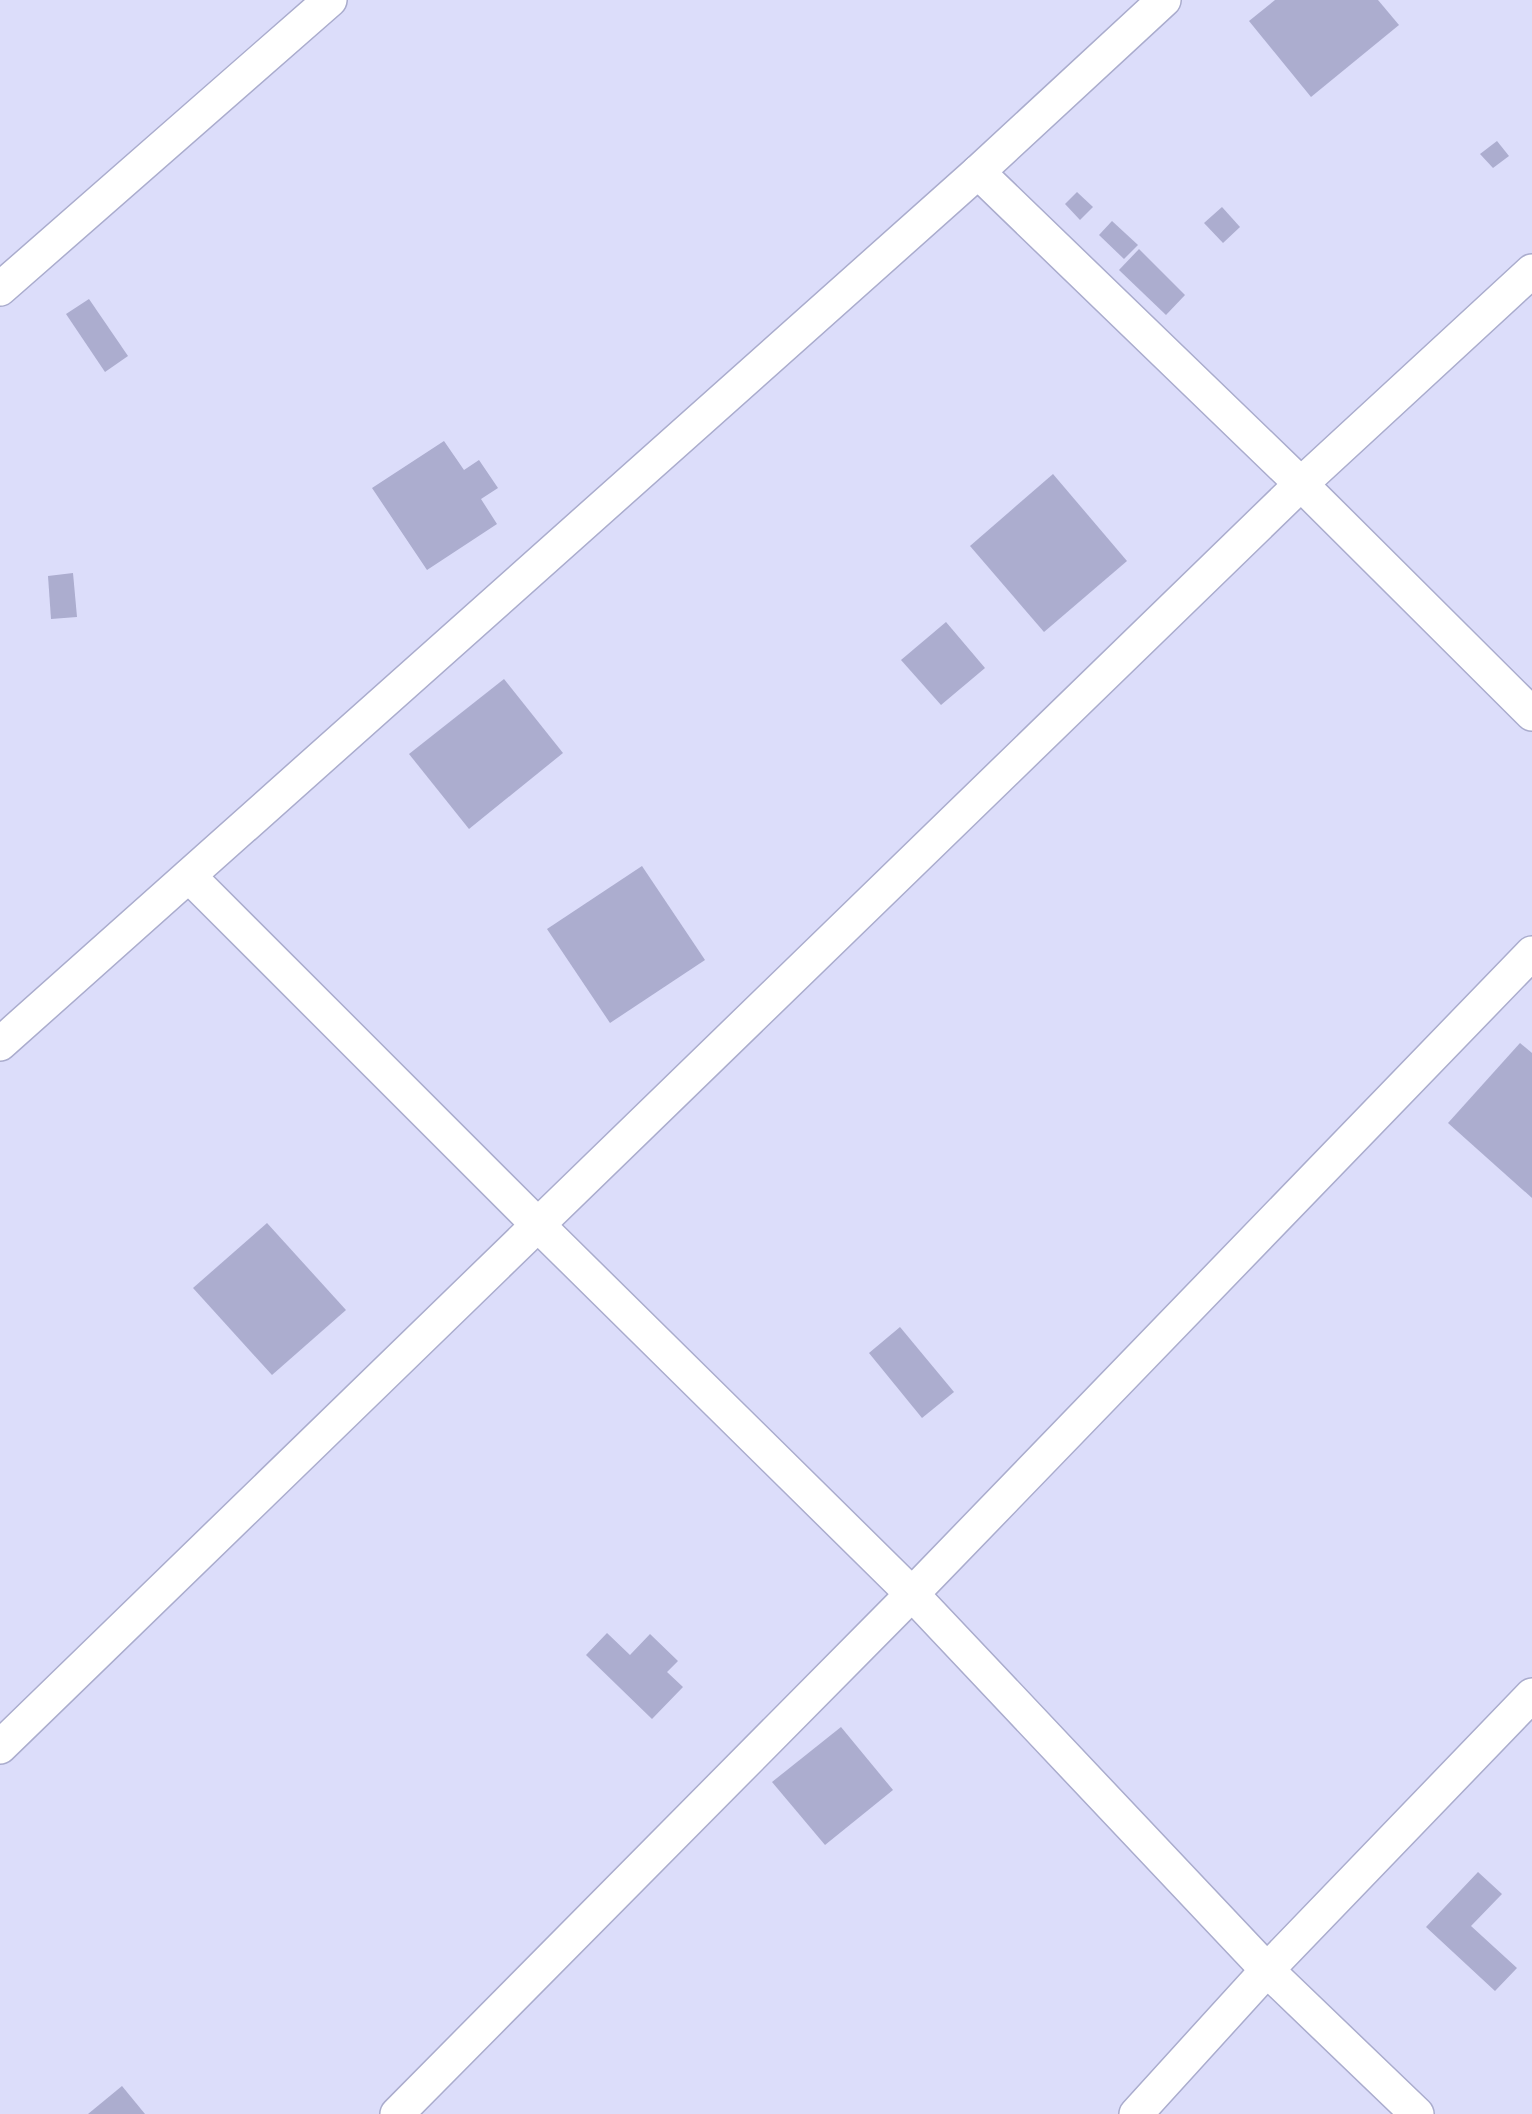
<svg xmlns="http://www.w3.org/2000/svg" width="1532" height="2114" font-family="'PT Sans Narrow',sans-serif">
	<rect width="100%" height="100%" fill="#dcddfa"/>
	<!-- building -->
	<g fill="#acadcf">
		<path d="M1275,0H1378L1399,25L1311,97L1249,21Z"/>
		<path d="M1497,141L1509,156L1493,168L1480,154Z"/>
		<path d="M1077,192L1093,207L1080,220L1065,204Z"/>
		<path d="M1222,207L1240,227L1223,243L1204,223Z"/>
		<path d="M1112,221L1138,245L1124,259L1099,235Z"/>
		<path d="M1139,249L1185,295L1166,315L1119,270Z"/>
		<path d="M89,299L128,356L105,372L66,314Z"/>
		<path d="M444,441L464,470L479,460L498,488L481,499L497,524L427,570L372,488Z"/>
		<path d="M1053,474L1127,561L1044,632L970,546Z"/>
		<path d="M73,573L77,617L51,619L48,576Z"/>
		<path d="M946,622L985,668L941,705L901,660Z"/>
		<path d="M504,679L563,753L469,829L409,754Z"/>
		<path d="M642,866L705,960L610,1023L547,929Z"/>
		<path d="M1520,1043L1532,1053V1198L1448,1123Z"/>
		<path d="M267,1223L346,1310L272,1375L193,1288Z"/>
		<path d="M900,1327L954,1392L922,1418L869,1353Z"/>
		<path d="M607,1633L630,1655L650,1634L678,1661L667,1672L683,1687L652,1719L586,1655Z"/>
		<path d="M841,1727L893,1790L825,1845L772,1782Z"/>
		<path d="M1478,1872L1502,1894L1471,1926L1517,1968L1495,1991L1426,1927Z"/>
		<path d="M122,2086L145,2114H88Z"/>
	</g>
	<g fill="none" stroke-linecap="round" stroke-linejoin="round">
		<!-- minor casing -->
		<g stroke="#aaaccd" stroke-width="36">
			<g id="minor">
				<path d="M978,172L1301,484L1532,714"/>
				<path d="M0,289L330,0"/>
				<path d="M189,876L538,1225L912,1594L1267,1970L1417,2114"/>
				<path d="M0,1044L978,172L1164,0"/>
				<path d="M0,1747L1301,484L1532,271"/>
				<path d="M397,2114L912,1594L1532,953"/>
				<path d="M1136,2114L1267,1970L1532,1695"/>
			</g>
		</g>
		<!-- minor -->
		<use href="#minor" stroke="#fff" stroke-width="33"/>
	</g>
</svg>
